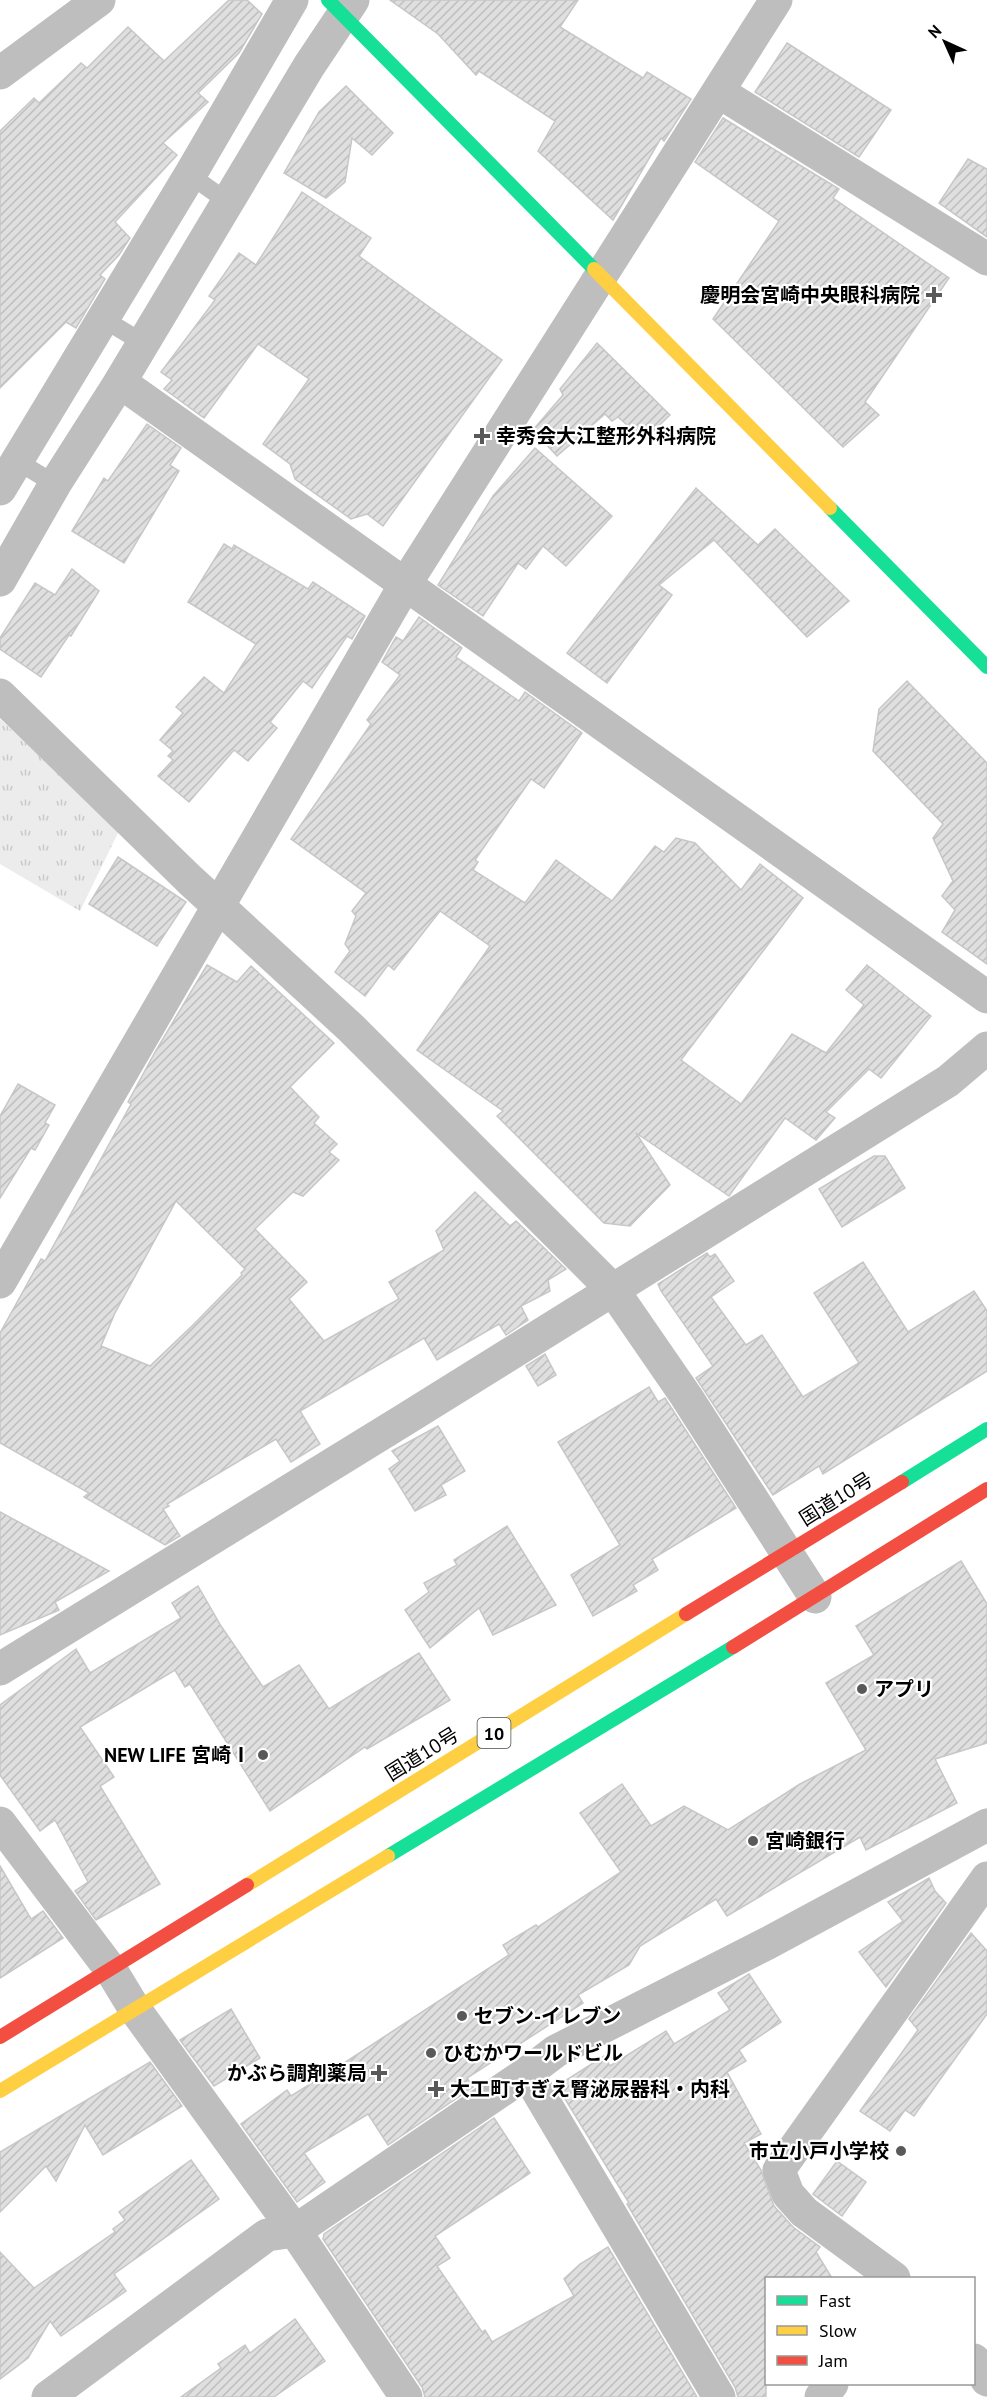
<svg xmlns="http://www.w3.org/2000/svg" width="987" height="2397" font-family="'PT Sans','Noto Sans JP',sans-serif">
	<defs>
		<pattern id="grass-tufts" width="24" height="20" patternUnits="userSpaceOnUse" patternTransform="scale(1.5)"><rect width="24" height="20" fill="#ececec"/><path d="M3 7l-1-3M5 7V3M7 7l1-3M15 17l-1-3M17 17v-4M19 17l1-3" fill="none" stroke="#c9c9c9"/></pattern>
		<pattern id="building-hatch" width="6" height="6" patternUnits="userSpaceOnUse" patternTransform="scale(1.5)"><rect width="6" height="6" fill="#dfdfdf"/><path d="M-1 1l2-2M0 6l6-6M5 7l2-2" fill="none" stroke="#bebebe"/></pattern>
	</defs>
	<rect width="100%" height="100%" fill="#fff"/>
	<!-- grass -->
	<path fill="url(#grass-tufts)" d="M0,719L119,831L80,911L0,864Z"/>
	<!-- building -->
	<g fill="url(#building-hatch)" stroke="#c7c7c7" stroke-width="1.5" fill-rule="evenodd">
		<path d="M229,0H247L262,14L239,53L198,93L208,102L163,143L177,155L115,222L130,238L119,255L100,275L105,279L76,328L66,322L0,388V131L34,98L39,103L81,63L87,68L128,27L164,61Z"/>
		<path d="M390,0H578L560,27L643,78L647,72L691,99L664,141L661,138L613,220L538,151L555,121L479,71L476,75L438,34Z"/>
		<path d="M787,43L891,110L859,157L755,92Z"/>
		<path d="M346,86L393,133L372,155L352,138L345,182L326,198L284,173L319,112Z"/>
		<path d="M723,118L839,189L833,198L949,278L865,402L879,415L843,447L713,319L779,221L695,162Z"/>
		<path d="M968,159L987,169V237L939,203Z"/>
		<path d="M302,192L371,238L359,256L502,360L383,526L367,514L351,519L295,479L290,464L263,444L309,379L258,344L204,418L164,389L172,380L161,372L215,300L209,296L239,253L256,265Z"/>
		<path d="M597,343L670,415L644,440L618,417L612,421L605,414L557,456L533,430L563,395L560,389Z"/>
		<path d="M147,424L181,448L170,465L179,471L124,563L72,531L104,478L108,481Z"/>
		<path d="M535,448L612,516L566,566L543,546L526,569L518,563L483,616L438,585L493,496Z"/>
		<path d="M696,488L758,545L775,529L849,601L807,637L714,540L659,585L672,595L607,683L567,653Z"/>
		<path d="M224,544L232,549L234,545L308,589L313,582L365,616L352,639L347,636L312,688L303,681L270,722L277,728L248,761L234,750L189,802L158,776L173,760L168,756L173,751L160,740L183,713L176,707L204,677L224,693L256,644L188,602Z"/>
		<path d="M72,569L99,591L71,636L69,635L41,677L0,649V638L35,583L55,595Z"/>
		<path d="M419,617L462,648L456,657L519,701L525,692L582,733L544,788L531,779L475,860L478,862L473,870L525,903L556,860L612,901L655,846L664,852L676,838L695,843L741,890L760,864L803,898L681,1060L741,1104L792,1034L826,1053L864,1005L846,990L867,965L931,1016L881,1078L869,1069L826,1112L835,1118L816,1140L785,1118L729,1196L636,1133L670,1185L630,1226L604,1223L497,1116L503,1111L417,1050L490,946L440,911L394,970L388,965L365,996L335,972L350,951L345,944L356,916L352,911L366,893L291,839L371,724L367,720L400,675L382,662L396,637L403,641Z"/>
		<path d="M907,681L987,763V964L942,932L955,910L942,896L953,881L933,838L943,824L873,751L879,709Z"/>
		<path d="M118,857L186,902L157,946L89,904Z"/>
		<path d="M207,965L237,982L251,966L334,1043L290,1087L319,1117L314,1123L337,1144L329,1152L339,1160L303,1196L293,1192L255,1229L307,1282L289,1299L324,1341L399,1299L389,1282L444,1250L436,1231L475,1192L510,1226L516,1221L566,1269L548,1280L550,1291L521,1306L528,1320L506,1335L499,1324L437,1360L424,1338L300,1411L320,1444L291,1462L276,1439L167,1504L169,1506L163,1509L180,1536L165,1545L84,1497L89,1493L0,1443V1333L41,1259L45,1261L131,1104L128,1102L155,1052ZM176,1201L245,1269L241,1273L242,1275L194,1324L150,1366L101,1346L115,1313Z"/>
		<path d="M18,1084L55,1105L45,1123L49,1125L35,1150L31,1148L0,1198V1116Z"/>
		<path d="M874,1156H885L905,1188L842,1227L819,1189Z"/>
		<path d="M707,1253L710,1257L715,1254L734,1281L711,1297L746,1345L762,1335L803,1397L859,1363L814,1293L863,1262L908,1332L974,1291L987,1311V1371L823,1474L819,1466L773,1495L696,1378L713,1366L661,1291L658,1284Z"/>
		<path d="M545,1354L556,1375L538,1386L526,1366Z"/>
		<path d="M649,1387L658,1402L665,1398L736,1508L652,1559L658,1570L633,1585L637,1591L593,1616L571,1575L620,1545L558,1442Z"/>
		<path d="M438,1426L465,1471L441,1485L446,1495L415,1511L389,1469L400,1461L392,1451Z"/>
		<path d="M0,1512L54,1541L109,1571L55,1602L59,1610L0,1635Z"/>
		<path d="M507,1526L556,1605L493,1635L479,1608L430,1648L405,1610L429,1592L424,1583L457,1565L454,1560Z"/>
		<path d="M961,1561L987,1604V1743L935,1759L957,1803L866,1850L860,1837L727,1916L716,1899L640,1946L629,1965L578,1995L583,2003L467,2078L473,2087L388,2145L368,2114L304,2153L325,2182L297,2202L241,2124L287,2090L291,2096L338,2067L509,1955L503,1945L536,1925L538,1927L621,1872L580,1813L622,1784L651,1826L684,1806L728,1830L800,1784L866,1750L826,1683L874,1655L856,1626Z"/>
		<path d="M198,1586L221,1626L263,1687L299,1665L329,1709L419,1653L450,1700L367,1749L365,1747L270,1811L190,1684L185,1687L175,1670L80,1727L114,1777L100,1786L160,1884L96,1920L75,1891L88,1882L55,1820L40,1831L0,1775V1705L76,1649L90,1673L181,1618L172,1603Z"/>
		<path d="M0,1866L31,1919L43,1911L63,1938L0,1978Z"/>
		<path d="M929,1878L935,1891L946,1903L886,1987L859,1952L903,1921L888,1902Z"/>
		<path d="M971,1933L987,1951V2014L914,2116L905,2110L890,2131L860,2111L918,2030L909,2019Z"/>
		<path d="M749,1974L781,2022L739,2050L746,2061L727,2072L761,2134L744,2143L761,2170L774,2206L793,2227L820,2247L816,2252L832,2278H766V2397H738L735,2387L627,2204L629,2203L557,2086L604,2056L610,2066L666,2031L674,2044L730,2010L718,1993Z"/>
		<path d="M231,2009L260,2058L214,2086L180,2040Z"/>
		<path d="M150,2062L182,2106L103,2155L85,2125L56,2181L46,2166L0,2212V2152Z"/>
		<path d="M494,2118L530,2173L435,2236L450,2258L437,2266L482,2332L485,2330L492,2342L574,2296L564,2279L580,2264L608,2247L697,2397H425L422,2387L323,2239L324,2234Z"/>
		<path d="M191,2160L219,2199L114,2274L126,2291L61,2336L50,2321L28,2358L0,2379V2252L34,2288L115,2232L113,2229L125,2220L119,2212Z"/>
		<path d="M837,2161L866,2182L842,2216L813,2194Z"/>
		<path d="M295,2319L325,2361L274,2397H181L221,2368L218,2364L245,2345L250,2353Z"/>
	</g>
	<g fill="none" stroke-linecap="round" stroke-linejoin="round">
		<!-- lane -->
		<g stroke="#bebebe" stroke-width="18">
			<path d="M190,175L228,202"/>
			<path d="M102,318L143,343"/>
			<path d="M17,461L55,484"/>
		</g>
		<!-- street -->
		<g stroke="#bebebe" stroke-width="33">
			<path d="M0,73L99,0"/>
			<path d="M719,92L987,259"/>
			<path d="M120,382L987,997"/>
			<path d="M0,489L190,175L292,0"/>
			<path d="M0,580L55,484L120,382L309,66L353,0"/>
			<path d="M0,695L190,880L351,1028L613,1290L686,1396L815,1597"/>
			<path d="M0,1282L406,583L776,0"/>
			<path d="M0,1669L404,1420L948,1081L987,1048"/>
			<path d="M0,1823L111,1970L134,2008L295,2231L406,2397"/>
			<path d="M527,2073L719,2397"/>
			<path d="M894,2278L804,2212L788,2194L779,2170L987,1878"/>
			<path d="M974,2360L987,2380"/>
			<path d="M48,2397L267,2235L295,2231L527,2073L556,2051L768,1943L987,1825"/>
			<path d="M821,2397L832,2384"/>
		</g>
		<!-- fast -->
		<g stroke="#16e098" stroke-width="14">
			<path d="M328,0L594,269"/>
			<path d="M830,508L987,667"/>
			<path d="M902,1482L987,1429"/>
			<path d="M388,1856L733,1647"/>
		</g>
		<!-- slow -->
		<g stroke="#ffcf43" stroke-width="14">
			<path d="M594,269L830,508"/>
			<path d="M247,1885L686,1614"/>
			<path d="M0,2091L388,1856"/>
		</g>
		<!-- jam -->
		<g stroke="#f24e42" stroke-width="14">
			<path d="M686,1614L902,1482"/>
			<path d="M733,1647L987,1489"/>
			<path d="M0,2037L247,1885"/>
		</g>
	</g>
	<!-- markers -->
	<g fill="#595959" stroke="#fff" stroke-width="2">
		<path d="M931 286h6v6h6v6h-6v6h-6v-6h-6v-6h6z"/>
		<path d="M479 427h6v6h6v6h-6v6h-6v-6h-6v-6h6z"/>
		<circle cx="862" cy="1689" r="6"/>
		<circle cx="263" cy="1755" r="6"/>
		<circle cx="753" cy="1841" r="6"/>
		<circle cx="462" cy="2016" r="6"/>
		<circle cx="431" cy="2053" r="6"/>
		<path d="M376 2064h6v6h6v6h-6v6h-6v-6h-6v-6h6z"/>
		<path d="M433 2080h6v6h6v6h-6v6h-6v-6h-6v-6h6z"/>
		<circle cx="901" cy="2151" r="6"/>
	</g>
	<g text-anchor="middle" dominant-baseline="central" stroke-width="4.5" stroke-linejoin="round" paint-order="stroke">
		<!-- shield labels -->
		<rect fill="#fff" stroke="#4c4c4c" stroke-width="1.5" x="477.5" y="1718" width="33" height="30" rx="4.5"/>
		<g font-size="18" font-weight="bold" fill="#000">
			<text x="494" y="1733">10</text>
		</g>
		<!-- poi labels -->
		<g font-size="20" font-weight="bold" fill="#000" stroke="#fff" text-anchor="start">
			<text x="920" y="295" text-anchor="end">慶明会宮崎中央眼科病院</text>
			<text x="496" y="436">幸秀会大江整形外科病院</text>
			<text x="874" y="1689">アプリ</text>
			<text x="251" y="1755" text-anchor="end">NEW LIFE 宮崎Ⅰ</text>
			<text x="765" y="1841">宮崎銀行</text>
			<text x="474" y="2016">セブン-イレブン</text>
			<text x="443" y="2053">ひむかワールドビル</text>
			<text x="367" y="2073" text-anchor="end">かぶら調剤薬局</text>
			<text x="450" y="2089">大工町すぎえ腎泌尿器科・内科</text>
			<text x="889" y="2151" text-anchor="end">市立小戸小学校</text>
		</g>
		<!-- street labels -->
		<g font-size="20" fill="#000" stroke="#fff">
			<text transform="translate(836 1499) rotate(-32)">国道10号</text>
			<text transform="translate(422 1754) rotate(-32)">国道10号</text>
		</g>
	</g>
	<!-- legend -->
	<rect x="765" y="2277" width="210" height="108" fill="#ffffff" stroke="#999999" stroke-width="1.5"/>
	<rect x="777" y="2296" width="30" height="9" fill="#16e098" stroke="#999999" stroke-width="1.5"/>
	<text x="819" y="2307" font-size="18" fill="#000000">Fast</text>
	<rect x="777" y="2326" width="30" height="9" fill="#ffcf43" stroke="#999999" stroke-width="1.5"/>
	<text x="819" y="2337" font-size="18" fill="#000000">Slow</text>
	<rect x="777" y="2356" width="30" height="9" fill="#f24e42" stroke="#999999" stroke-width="1.5"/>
	<text x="819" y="2367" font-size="18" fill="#000000">Jam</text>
	<!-- north arrow -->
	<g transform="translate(945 42) rotate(315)" stroke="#ffffff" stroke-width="4.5" paint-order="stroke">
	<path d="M0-4.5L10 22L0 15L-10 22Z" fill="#000000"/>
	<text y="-9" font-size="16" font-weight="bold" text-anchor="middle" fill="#000000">N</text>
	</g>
</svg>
